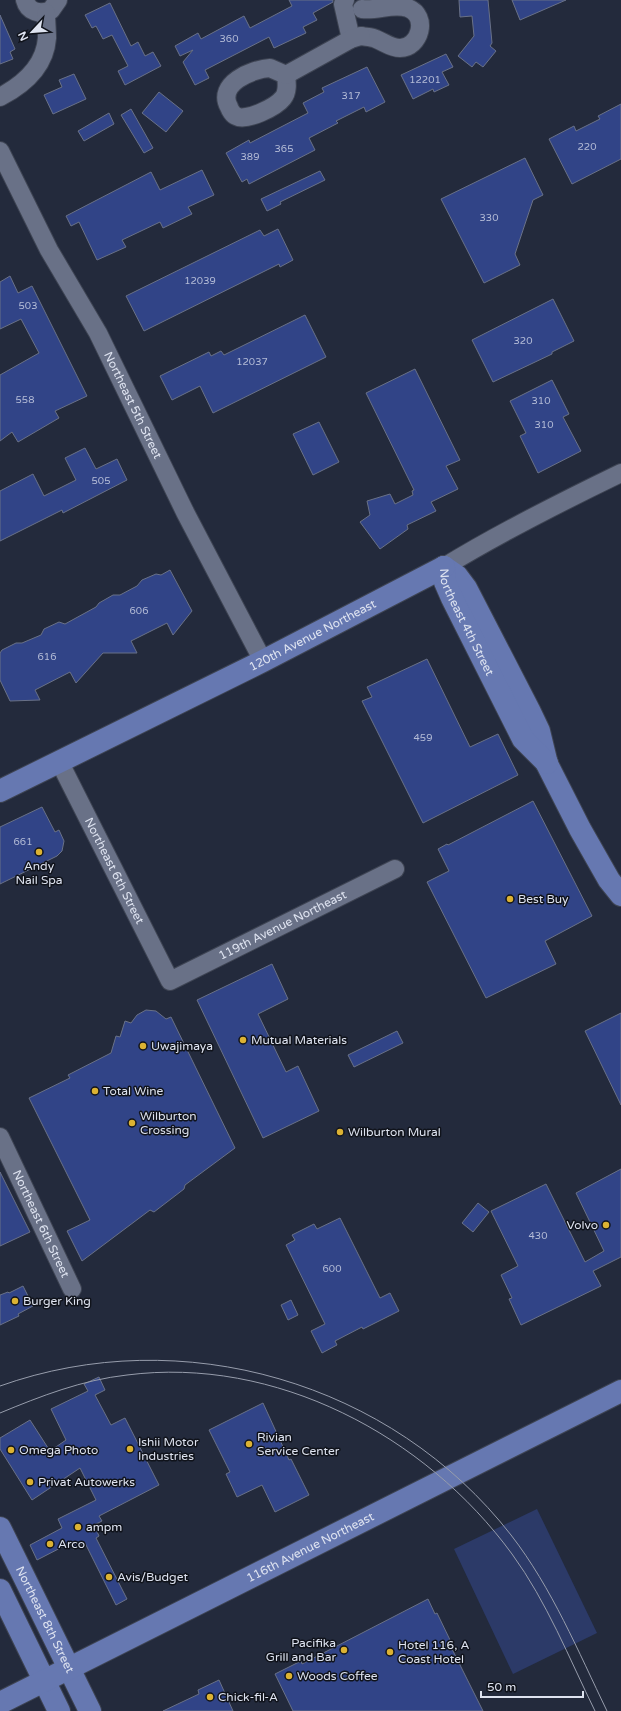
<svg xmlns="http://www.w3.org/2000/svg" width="621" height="1711" font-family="'Varela Round',sans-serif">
	<rect width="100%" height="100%" fill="#232a3c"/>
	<!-- green -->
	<path fill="#2c3a68" d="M537,1509L597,1633L513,1674L454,1549Z"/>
	<!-- building -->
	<g fill="#314487" stroke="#697187">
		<path d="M289,0H333V2L313,13L317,20L303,27L306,33L274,48L269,37L205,70L209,78L195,85L183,62L193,50L180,56L175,46L198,33L201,39L244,16L250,28L292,6Z"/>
		<path d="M459,0H488L492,43L490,46L496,51L483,67L476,62L472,67L458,56L474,36L472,16L460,17Z"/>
		<path d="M512,0H566L520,20Z"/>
		<path d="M110,3L131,46L138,42L145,56L153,52L161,66L125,85L118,71L128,66L112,35L103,39L96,26L92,28L85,15Z"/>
		<path d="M0,15L15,49L10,52L13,59L0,64Z"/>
		<path d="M446,54L453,67L442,72L449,85L434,92L433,89L413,99L401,75Z"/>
		<path d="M367,67L385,102L366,112L364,107L336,121L338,123L309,138L315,150L249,184L247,179L242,182L226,153L249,140L250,143L308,113L303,103L324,92L322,88Z"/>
		<path d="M74,74L86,99L53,114L44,95L62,87L59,80Z"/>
		<path d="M159,92L183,111L166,132L142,113Z"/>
		<path d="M621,104V159L572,184L549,139L574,126L576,131L600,119L598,116Z"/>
		<path d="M131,109L153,148L144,153L121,115Z"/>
		<path d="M109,113L114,124L84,141L78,131Z"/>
		<path d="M525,158L543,195L533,200L515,254L520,265L484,283L441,199Z"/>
		<path d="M202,170L214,195L188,207L192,214L163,228L160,222L122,240L126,247L97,260L79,222L71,226L66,216L151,172L160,190Z"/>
		<path d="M320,171L325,180L280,202L281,204L267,211L261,199Z"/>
		<path d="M278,229L293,260L280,267L279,264L144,331L126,296L260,230L264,236Z"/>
		<path d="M10,276L18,293L32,286L87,396L55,411L59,418L18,442L12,432L0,441V375L39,353L21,319L0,329V282Z"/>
		<path d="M553,299L574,341L552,352V354L493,382L472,340Z"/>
		<path d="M305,315L326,357L213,413L200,386L172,400L160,376L209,352L211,356L221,351L224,355Z"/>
		<path d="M415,369L460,460L446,466L458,489L431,502L436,511L407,525L408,529L380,549L360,522L370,515L367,501L390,494L395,504L413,495L412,491L414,490L366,393Z"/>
		<path d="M552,380L569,414L563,417L581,451L538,473L520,436L526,433L510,401Z"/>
		<path d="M319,422L339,462L313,475L293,434Z"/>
		<path d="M85,448L96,469L117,459L127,480L63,513L62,510L0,541V491L33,474L44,496L76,480L65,458Z"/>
		<path d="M170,570L192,611L173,635L167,623L131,641L137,653H103L76,683L70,672L35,690L40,700L10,701L0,680V653L2,650L16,643H22L41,635L44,629L59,622L65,624L96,607L99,603L113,595H120L137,586L142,580L156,574L161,575Z"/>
		<path d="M427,659L470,747L498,734L518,775L423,823L362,701L372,697L367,687Z"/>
		<path d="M533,801L592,916L545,941L556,964L486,998L427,882L449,871L438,849L447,844L448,845Z"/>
		<path d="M42,807L55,832L59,830L64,841L62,851L57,856L0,884V827Z"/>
		<path d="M272,964L288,999L258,1014L286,1072L298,1066L319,1111L263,1138L197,1000Z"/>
		<path d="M146,1010L156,1011L166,1019L171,1017L235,1148L185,1185L184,1189L154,1212L150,1210L82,1261L67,1231L90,1220L29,1098L70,1078L68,1075L111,1053L116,1036L120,1037L125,1021L131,1023L137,1015Z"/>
		<path d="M621,1013V1105L585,1031Z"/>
		<path d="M397,1031L403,1043L354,1067L348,1055Z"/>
		<path d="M621,1169V1257L593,1271L601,1286L521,1325L509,1299L512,1298L501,1275L518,1266L491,1211L546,1184L585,1262L604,1251L576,1193Z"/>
		<path d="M0,1172L30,1232L0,1246Z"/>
		<path d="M478,1203L489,1212L473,1232L462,1223Z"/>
		<path d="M340,1218L380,1298L390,1293L399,1311L363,1329L362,1327L335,1341L337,1345L322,1353L311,1331L325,1324L286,1245L295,1240L292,1235L314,1224L317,1229Z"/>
		<path d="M23,1286L33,1306L18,1314L19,1316L0,1325V1295L8,1292L9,1293Z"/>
		<path d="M291,1300L298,1315L288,1320L281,1305Z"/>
		<path d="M99,1377L105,1390L95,1395L111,1425L125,1418L159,1485L99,1516L102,1521L94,1525L99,1536L96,1538L127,1599L116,1605L85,1543L73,1549L70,1543L37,1560L30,1545L62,1528L58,1519L96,1500L80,1468L32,1500L0,1449V1438L30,1420L50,1451L66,1440L51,1409L88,1391L84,1384Z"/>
		<path d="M263,1403L289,1460L291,1459L309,1495L275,1512L262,1485L237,1497L226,1474L230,1472L209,1430Z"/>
		<path d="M428,1599L435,1614L437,1613L451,1642L449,1643L483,1711H293L275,1674L301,1661L302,1664Z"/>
		<path d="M219,1680L233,1711H163L199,1694L198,1690Z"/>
	</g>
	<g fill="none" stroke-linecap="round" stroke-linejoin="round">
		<!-- minor casing -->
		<g stroke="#3e4453" stroke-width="20">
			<g id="minor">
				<path d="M25,0C28,12 40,15 51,10L58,0"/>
				<path d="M345,0L343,4L351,39"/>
				<path d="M361,36C366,37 372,37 376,39C384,42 391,48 400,48C420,48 429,16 408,8C393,3 378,11 362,9"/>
				<path d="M270,68L286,75C287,83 288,92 283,98C276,107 246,122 236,116C233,115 230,110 229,107C216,84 252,69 270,68Z"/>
				<path d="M286,75L351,39L361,36"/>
				<path d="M0,97C23,85 45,66 47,38C47,30 46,21 46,13"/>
				<path id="s1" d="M0,151L49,250L98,333L185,512L263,661"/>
				<path d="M444,567C501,532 561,502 621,473"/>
				<path id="s2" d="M59,761L170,981L395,869"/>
				<path id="s3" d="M0,1137L72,1289"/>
			</g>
		</g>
		<!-- major casing -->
		<g stroke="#3e4453" stroke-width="24">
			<g id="major">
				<path d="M444,567L457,576L466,588L529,710L539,731L547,764L580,829L609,880L621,895"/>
				<path id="s4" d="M444,567L445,582L452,598L523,739L547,763"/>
				<path id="s5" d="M0,791L263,661L444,567"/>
				<path id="s6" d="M0,1528L90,1711"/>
				<path d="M0,1590L59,1711"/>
				<path id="s7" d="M0,1703L621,1391"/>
			</g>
		</g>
		<!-- minor -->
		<use href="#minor" stroke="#697187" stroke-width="18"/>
		<!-- major -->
		<use href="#major" stroke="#6678b1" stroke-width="22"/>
		<!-- tram -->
		<g stroke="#979dac" stroke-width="1">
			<path d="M0,1386C182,1321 392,1382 511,1535C552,1588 578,1651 607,1711"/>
			<path d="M0,1413C41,1396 82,1380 127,1375C275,1356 425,1435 512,1554C547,1602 569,1658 595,1711"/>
		</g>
	</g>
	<!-- markers -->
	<g fill="#dcb233" stroke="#10131b" stroke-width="1.5">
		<circle cx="39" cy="852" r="4"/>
		<circle cx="510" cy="899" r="4"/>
		<circle cx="243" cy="1040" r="4"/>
		<circle cx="143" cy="1046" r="4"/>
		<circle cx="95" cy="1091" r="4"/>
		<circle cx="132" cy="1123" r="4"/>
		<circle cx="340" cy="1132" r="4"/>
		<circle cx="606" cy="1225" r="4"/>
		<circle cx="15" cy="1301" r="4"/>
		<circle cx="249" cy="1444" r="4"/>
		<circle cx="130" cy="1449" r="4"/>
		<circle cx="11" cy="1450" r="4"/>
		<circle cx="30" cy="1482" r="4"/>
		<circle cx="78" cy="1527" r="4"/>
		<circle cx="50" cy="1544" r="4"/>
		<circle cx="109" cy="1577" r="4"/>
		<circle cx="344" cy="1650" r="4"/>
		<circle cx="390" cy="1652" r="4"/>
		<circle cx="289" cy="1676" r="4"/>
		<circle cx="210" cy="1697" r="4"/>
	</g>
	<g text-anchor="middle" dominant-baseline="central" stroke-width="3" stroke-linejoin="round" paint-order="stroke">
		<!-- number labels -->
		<g font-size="10" fill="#b3bbd6">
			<text x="229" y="39">360</text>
			<text x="425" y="80">12201</text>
			<text x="351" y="96">317</text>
			<text x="587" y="147">220</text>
			<text x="284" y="149">365</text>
			<text x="250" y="157">389</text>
			<text x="489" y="218">330</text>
			<text x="200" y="281">12039</text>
			<text x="28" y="306">503</text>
			<text x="523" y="341">320</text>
			<text x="252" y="362">12037</text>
			<text x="25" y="400">558</text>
			<text x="541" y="401">310</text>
			<text x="544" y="425">310</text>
			<text x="101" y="481">505</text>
			<text x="139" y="611">606</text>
			<text x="47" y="657">616</text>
			<text x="423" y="738">459</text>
			<text x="23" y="842">661</text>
			<text x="538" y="1236">430</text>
			<text x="332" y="1269">600</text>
		</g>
		<!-- street labels -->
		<g font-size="12" fill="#dee3f0" stroke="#10131b">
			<text stroke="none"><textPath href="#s1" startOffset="287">Northeast 5th Street</textPath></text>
			<text stroke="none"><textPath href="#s4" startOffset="60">Northeast 4th Street</textPath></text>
			<text stroke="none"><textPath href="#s5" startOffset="349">120th Avenue Northeast</textPath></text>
			<text stroke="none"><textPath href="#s2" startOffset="123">Northeast 6th Street</textPath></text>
			<text stroke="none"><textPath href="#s2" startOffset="372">119th Avenue Northeast</textPath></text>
			<text stroke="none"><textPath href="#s3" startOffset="96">Northeast 6th Street</textPath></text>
			<text stroke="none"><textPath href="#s7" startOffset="347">116th Avenue Northeast</textPath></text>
			<text stroke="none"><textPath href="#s6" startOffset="102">Northeast 8th Street</textPath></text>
		</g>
		<!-- poi labels -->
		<g font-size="12" fill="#dee3f0" stroke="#10131b" text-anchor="start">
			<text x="39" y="866" text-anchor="middle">Andy<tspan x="39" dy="14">Nail Spa</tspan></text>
			<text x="518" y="899">Best Buy</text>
			<text x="251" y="1040">Mutual Materials</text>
			<text x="151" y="1046">Uwajimaya</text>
			<text x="103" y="1091">Total Wine</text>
			<text x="140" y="1116">Wilburton<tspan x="140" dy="14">Crossing</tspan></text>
			<text x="348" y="1132">Wilburton Mural</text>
			<text x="598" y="1225" text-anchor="end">Volvo</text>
			<text x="23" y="1301">Burger King</text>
			<text x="257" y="1437">Rivian<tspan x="257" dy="14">Service Center</tspan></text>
			<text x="138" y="1442">Ishii Motor<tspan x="138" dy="14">Industries</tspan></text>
			<text x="19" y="1450">Omega Photo</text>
			<text x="38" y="1482">Privat Autowerks</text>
			<text x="86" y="1527">ampm</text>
			<text x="58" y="1544">Arco</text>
			<text x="117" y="1577">Avis/Budget</text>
			<text x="336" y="1643" text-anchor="end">Pacifika<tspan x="336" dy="14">Grill and Bar</tspan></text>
			<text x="398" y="1645">Hotel 116, A<tspan x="398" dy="14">Coast Hotel</tspan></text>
			<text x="297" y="1676">Woods Coffee</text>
			<text x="218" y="1697">Chick-fil-A</text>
		</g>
	</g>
	<!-- north arrow -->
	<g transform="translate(32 32) rotate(244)" stroke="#10131b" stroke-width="3" paint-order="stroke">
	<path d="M0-3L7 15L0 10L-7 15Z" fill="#dee3f0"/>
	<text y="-6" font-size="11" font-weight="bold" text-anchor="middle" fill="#dee3f0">N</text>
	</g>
	<!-- scale -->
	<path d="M481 1691v6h102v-6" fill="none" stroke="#dee3f0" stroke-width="2"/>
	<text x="487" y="1691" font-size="12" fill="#dee3f0" stroke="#10131b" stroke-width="3" paint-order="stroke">50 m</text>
</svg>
